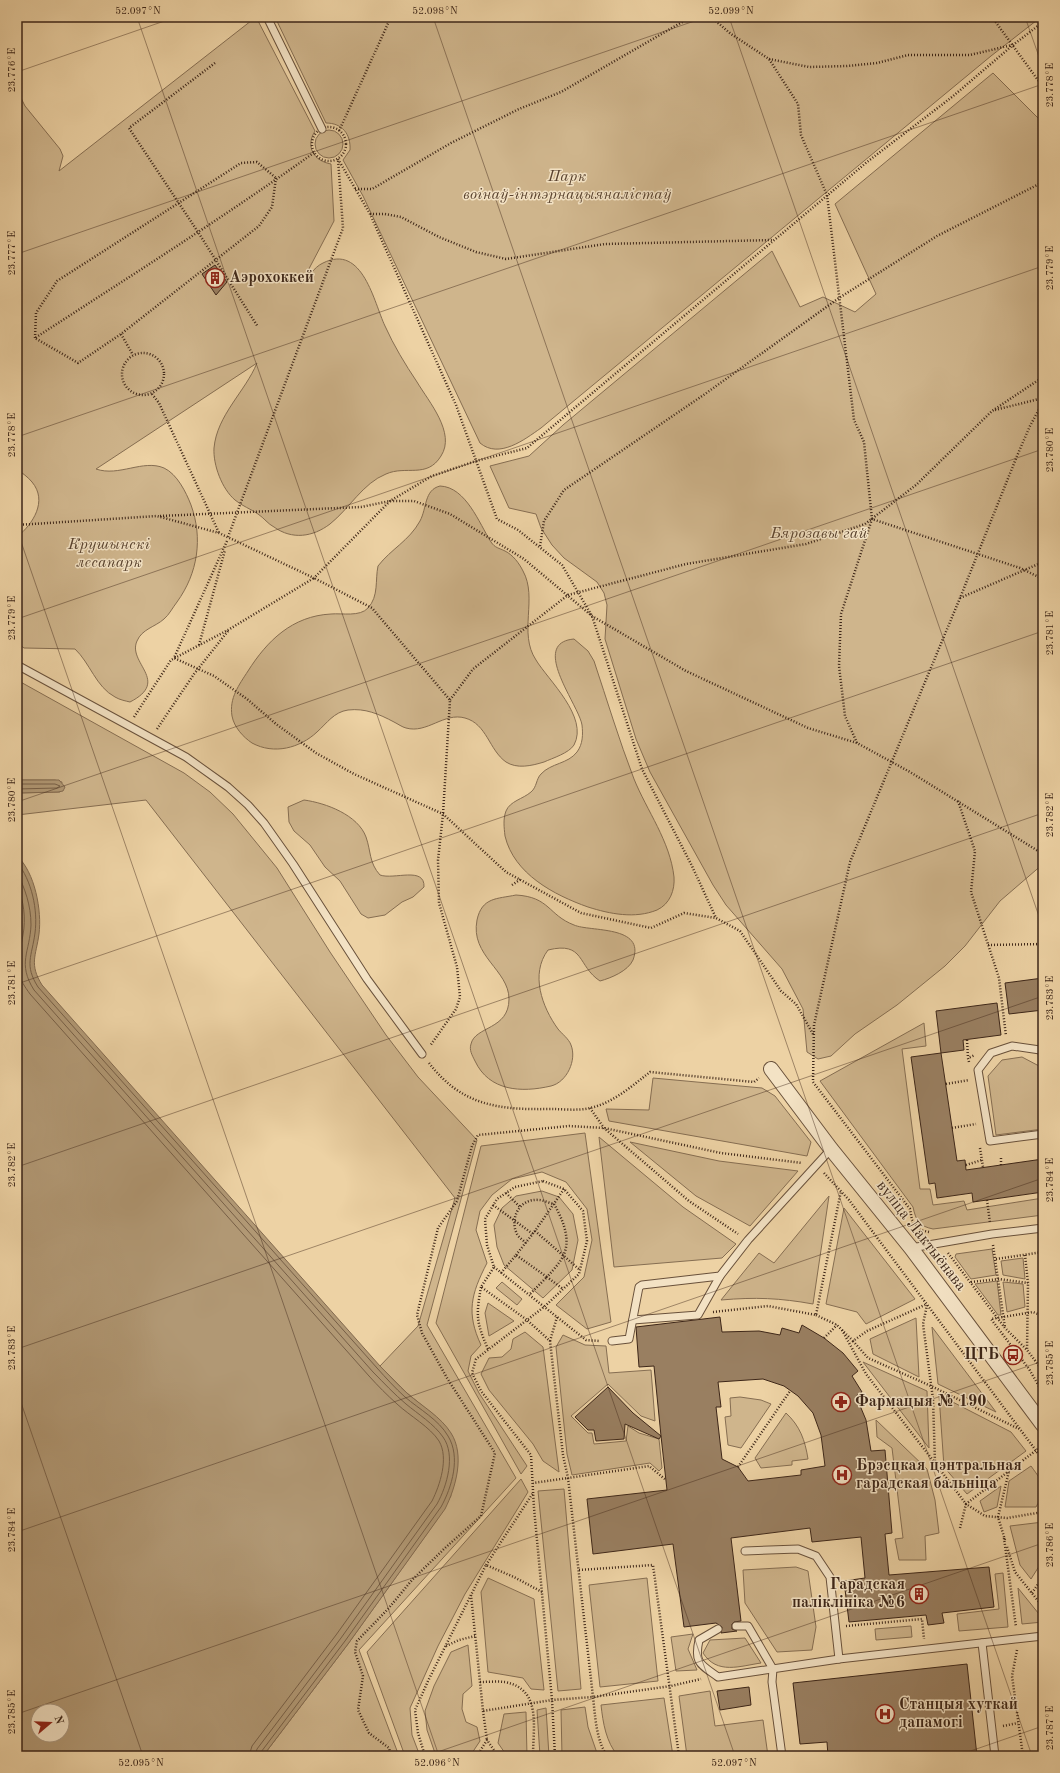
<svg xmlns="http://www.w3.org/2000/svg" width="1060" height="1773" font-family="'Old Standard TT',serif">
	<rect width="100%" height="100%" fill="#edd2a4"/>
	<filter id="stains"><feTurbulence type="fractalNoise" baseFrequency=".005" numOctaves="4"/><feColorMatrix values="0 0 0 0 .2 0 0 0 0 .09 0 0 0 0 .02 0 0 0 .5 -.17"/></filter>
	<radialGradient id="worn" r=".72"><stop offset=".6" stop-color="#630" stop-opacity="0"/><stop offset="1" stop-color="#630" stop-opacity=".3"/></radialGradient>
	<!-- green -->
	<g fill="#cfb58c" stroke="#866e52">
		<path d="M256,17L315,131C305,147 314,161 331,164L334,221L301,284C308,278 314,267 323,263C363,243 374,303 385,326C394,346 405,364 417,382C429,402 456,433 441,456C427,479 406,465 386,474C363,483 349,509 330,524C313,537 292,540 274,527C268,524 264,518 258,514C251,509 242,506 235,500C222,489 213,465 214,448C217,415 245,392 257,363L96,469C119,477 143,459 164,468C177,474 186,492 191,505C203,538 198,573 177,602C173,607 169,615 164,619C155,627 142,629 137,641C127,663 171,681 130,702C126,701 120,700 115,697C96,687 90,663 75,649L24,648L17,643V537C33,524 48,501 32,482C28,477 22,473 17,469V90L25,106L60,149L63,156L59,171Z"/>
		<path d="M275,17H1041L991,56L541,428C524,440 499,459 480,443L363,196L343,160L350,150C351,134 342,123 326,123Z"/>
		<path d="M993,73L1043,123V864L1000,901L965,946L945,966L897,1005L855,1034L831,1056L818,1059L807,1052L803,1009L782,969L726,905L713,885L650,772L636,739L605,639L607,605L604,593L597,582L564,558L552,545L541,528L536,514L509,508L490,466L529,456L563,425L772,251L800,307L823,297L855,312L876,294L835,204Z"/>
		<circle cx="329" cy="144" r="14"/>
		<path d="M440,486C466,487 479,523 491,542C495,548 499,548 505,551C513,555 519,563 523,571C538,598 518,633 536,660C548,680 589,717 574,745C569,753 553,758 544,762C531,766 517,769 506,762C489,750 487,724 465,718C444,712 427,734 406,728C402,727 398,724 394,722C379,714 365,708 348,710C334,712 327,723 317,732C300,748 274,755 252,743C243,737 234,727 232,716C229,698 239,685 248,671C267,641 292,616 331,614C342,613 360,617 368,608C379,596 375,580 378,566C391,549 409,541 420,521C427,508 424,490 440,486Z"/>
		<path d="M574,639L588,651L594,661C607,700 619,740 634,779C647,811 670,841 674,877C675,890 670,904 657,910C635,919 610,914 588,907C554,895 514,874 505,836C504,827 503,819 506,811C510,801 523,799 531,792C537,787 536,779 541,774C551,763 568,764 577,752C583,744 583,734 582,725C579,705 529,643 574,639Z"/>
		<path d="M17,680L184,773L210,792L233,814L277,868L330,952L386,1035L418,1077L477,1140L427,1325L516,1478L359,1650L399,1756H263L348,1644L436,1521L451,1496L436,1417L407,1393L380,1366L418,1326L455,1198L146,800L17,815V793L60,792L62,782L55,780H17Z"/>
		<path d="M304,800C326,803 358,815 366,837C371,851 369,863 380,875C394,880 425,866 424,887L413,897L402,902L385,915L368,918L361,914L340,881L325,867L310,845L294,831L289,822L288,807Z"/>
		<path d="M516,895C550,897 548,915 574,925C590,932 646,925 633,960C628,971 611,978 600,981C577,966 585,941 548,950C530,974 542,1007 558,1029C562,1034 569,1039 571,1045C577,1060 567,1082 551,1086C521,1093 489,1091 475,1061C472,1055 469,1050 471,1044C475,1026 509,1030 509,999C509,970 470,956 477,920C482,897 497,899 516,895Z"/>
		<path d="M924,1023L926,1046L902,1049L920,1189H930L933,1205L964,1201L967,1210L1043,1198V1215L933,1229C919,1226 916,1221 913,1207L820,1081Z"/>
		<path d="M1022,1057L1039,1066L1043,1092V1129L996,1135L988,1076L1002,1060Z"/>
		<path d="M653,1078L762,1088L775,1096L811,1142L807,1156L609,1121L606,1109L649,1110Z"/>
		<path d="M585,1133L611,1322L587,1329L556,1305L584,1277L592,1240L587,1209L566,1182L542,1172L512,1179L492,1195L480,1211L476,1230L487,1263C471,1294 466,1313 481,1345L471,1356L468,1371L479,1393L527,1466L521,1474L436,1323L481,1146Z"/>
		<path d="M599,1137L683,1207L736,1244L722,1258L614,1267Z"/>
		<path d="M630,1142L719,1161L798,1171L750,1226L696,1196Z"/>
		<path d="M542,1191L559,1197L573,1214L578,1240L572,1270L543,1298L504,1265L497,1247L494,1225L502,1208L516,1196Z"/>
		<path d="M829,1196L813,1304C780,1298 755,1297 721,1300L759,1253L774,1263Z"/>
		<path d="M844,1208L915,1299L866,1324L857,1312L826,1304Z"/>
		<path d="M992,1249L996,1275L971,1279L955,1257L956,1254Z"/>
		<path d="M1023,1258L1025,1279L1003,1275L1001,1261Z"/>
		<path d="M997,1281L1001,1315H998L975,1284Z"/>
		<path d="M502,1282L522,1299L517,1305L496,1288Z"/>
		<path d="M1003,1282L1023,1284L1025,1307L1007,1312Z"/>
		<path d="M488,1303L514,1321L489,1336L485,1313Z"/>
		<path d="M916,1318L919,1377L873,1354L870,1339Z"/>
		<path d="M932,1327L996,1412L938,1384Z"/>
		<path d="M525,1332L543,1347L559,1472L543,1461L533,1444L489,1390L481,1374L489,1358L502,1357L511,1349L513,1339Z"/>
		<path d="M563,1335L585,1345L606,1346L609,1373L651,1370L655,1421L641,1416L608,1384L571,1416L588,1433H592L594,1444L626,1441L628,1426L639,1433L659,1439L662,1468L659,1471L650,1463L572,1475L567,1454L556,1347Z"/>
		<path d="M863,1362L927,1391L929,1448Z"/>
		<path d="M939,1395L1011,1432L1026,1451L967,1494L944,1467Z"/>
		<path d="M740,1397L761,1400L771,1404L741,1448L728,1445L725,1417L731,1416L730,1398Z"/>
		<path d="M786,1413C800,1426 805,1440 808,1459L792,1461V1465L761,1468L755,1458Z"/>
		<path d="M876,1420L927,1469L935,1500L939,1533L925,1536L926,1560H899L895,1539L903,1538L892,1448L877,1437Z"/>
		<path d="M1031,1466C1044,1484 1047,1487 1036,1507H1005L1009,1481Z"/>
		<path d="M521,1479L528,1492L465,1594L438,1646L410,1708L412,1735L420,1756H405L367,1652Z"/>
		<path d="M1001,1486L997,1507L984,1512L980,1501Z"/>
		<path d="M564,1489L581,1689L558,1691L538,1491Z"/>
		<path d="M1043,1522V1560L1031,1579L1020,1565L1010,1526Z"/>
		<path d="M796,1567L808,1571L816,1627L812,1650L777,1652L745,1603L743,1570Z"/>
		<path d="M1003,1573L1008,1627L959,1631L957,1614L999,1609L995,1574Z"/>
		<path d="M488,1578L534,1599L544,1690L531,1689L523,1678L488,1672L481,1592Z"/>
		<path d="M647,1578L658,1681L600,1687L589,1585Z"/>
		<path d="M1018,1588L1043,1619V1622L1022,1624Z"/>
		<path d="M911,1626L912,1637L876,1640L875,1629Z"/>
		<path d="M693,1634L688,1649L697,1670L676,1671L671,1637Z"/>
		<path d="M745,1638L761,1663C740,1666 717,1675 703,1653L710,1640Z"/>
		<path d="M468,1645L472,1686L463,1694L462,1709L466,1722L477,1727L480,1741L470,1756H436L427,1730L425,1711L434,1686L451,1652Z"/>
		<path d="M710,1691L715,1726L763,1720L768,1756H687L679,1696Z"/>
		<path d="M664,1698L673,1756H618C606,1742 603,1723 601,1705Z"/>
		<path d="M585,1707L588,1727L598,1756H562L561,1710Z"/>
		<path d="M546,1708L549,1756H540L537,1710Z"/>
		<path d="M526,1712L527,1756H507L498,1743L504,1714Z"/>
	</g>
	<!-- water -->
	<g fill="#b19874" stroke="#836a4f" fill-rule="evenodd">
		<path d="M17,780H59L65,787L63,791L58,792L17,793Z"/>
		<path d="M17,856C35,872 42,911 39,934C36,956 29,964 42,985L380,1366C389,1375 398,1385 408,1394C422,1406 441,1417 451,1433C465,1455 456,1487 445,1509L348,1644L263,1756H17ZM38,1711H62V1735H38Z"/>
	</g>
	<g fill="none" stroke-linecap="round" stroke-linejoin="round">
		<!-- shore -->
		<g stroke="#775f46" stroke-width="1">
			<path d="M17,784H55L60,786L57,788L17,789"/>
			<path d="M17,862C32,881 38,910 35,933C32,956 24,965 38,987L377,1368C386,1378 395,1388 405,1397C419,1409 439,1420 448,1436C461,1457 452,1487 441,1507L345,1641L261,1752L260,1756"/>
			<path d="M17,872C25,889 31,905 31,925C30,952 17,963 34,990L373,1372C384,1383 394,1394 406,1404C418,1414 434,1424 443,1437C456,1455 447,1486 437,1504L341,1638L257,1749L255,1756"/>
			<path d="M17,886C24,900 26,919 23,935C21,947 17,959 19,972C20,980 25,987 30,994L369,1376C378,1386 387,1395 397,1404C410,1416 430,1427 439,1441C449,1458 440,1485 432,1501L336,1635L252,1746L249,1756"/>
		</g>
	</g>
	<!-- building -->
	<g fill="#997f61" stroke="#3d2618" fill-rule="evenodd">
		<path d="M215,265L227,282L216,295L202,274Z"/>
		<path d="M1043,978V1010L1009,1014L1005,983Z"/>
		<path d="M997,1003L1001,1035L963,1040L964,1050L941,1053L936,1011Z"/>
		<path d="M941,1053L957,1161L965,1160L966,1170L1043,1159V1192L973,1202L972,1193L937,1198L935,1183L929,1184L911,1057Z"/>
		<path d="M720,1317L722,1332L759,1331L780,1335L782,1328L799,1333L802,1325L824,1338L843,1353L858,1371L852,1376L862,1392L856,1396L866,1420L871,1451L885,1450L892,1533L885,1534L889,1575L989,1567L994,1607L942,1613L944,1623L928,1625L926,1615L849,1622L844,1581L865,1578L861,1537L812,1542L810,1528L731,1538L741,1621L734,1622L732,1624V1629L737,1631L721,1633L722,1627L716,1623L684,1627L673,1544L593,1554L587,1499L667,1490L661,1436L659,1439L625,1424L624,1439L596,1441L594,1430H588L575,1417L608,1387L633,1413L661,1436L654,1366L639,1367L636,1327ZM763,1379L784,1386L798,1396L813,1413L821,1435L825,1466L801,1470V1475L748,1481L738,1467L722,1459L716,1407H721L718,1382Z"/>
		<path d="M967,1664L977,1756H828L827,1742L800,1744L793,1683Z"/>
		<path d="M749,1687L751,1705L720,1710L717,1691Z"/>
	</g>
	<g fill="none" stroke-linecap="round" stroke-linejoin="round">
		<!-- service casing -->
		<g stroke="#69513b" stroke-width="9">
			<g id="service">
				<path d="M267,17L322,129"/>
				<path d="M17,665L186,757L228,787L248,805L264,823L293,864L367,979L422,1054"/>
				<path d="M1043,1054L1040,1050L1012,1046L991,1053L978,1070L990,1141L1043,1134"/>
				<path d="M911,1248L992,1234L1043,1228"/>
				<path d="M633,1320L698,1315L720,1276"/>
				<path d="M612,1341L629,1339L639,1287L642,1285L720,1276L748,1240L831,1149"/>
				<path d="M745,1551L798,1549L816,1556L830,1577L839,1659"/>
				<path d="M736,1626H748L773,1669L772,1682L782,1756"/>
				<path d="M718,1629L699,1640C694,1663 700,1664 718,1677L839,1659L1043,1636"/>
				<path d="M982,1643L995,1756"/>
			</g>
		</g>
		<!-- minor casing -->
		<g stroke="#69513b" stroke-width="16">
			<path id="minor" d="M771,1069L831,1149L911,1248L1043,1425"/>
		</g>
		<!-- path -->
		<g stroke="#3d2618" stroke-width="2.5" stroke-dasharray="1 2" stroke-linecap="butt">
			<path d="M711,17L731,34L769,59L798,104L801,135L827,195L854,420L864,442L872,519L1020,568L1043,579"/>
			<path d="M992,17L1043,87"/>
			<path d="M769,59L809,67L847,66L877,63L908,55H970L1012,45"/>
			<path d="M215,63L129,128L198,232L258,327"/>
			<circle cx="329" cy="144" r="17"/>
			<path d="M339,131L391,17"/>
			<path d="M338,159L370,214L456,405L497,519L518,530L562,565L592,616L642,769L692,866L716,918L740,931L781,991L796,1004L813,1034"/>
			<path d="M276,178L272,207L259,226L121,334L78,363L35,338C129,277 224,217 315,152"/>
			<path d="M355,189H372L451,143L519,109L561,92L691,17"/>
			<path d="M370,214H385L401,217L439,237L476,252L506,259L605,244L773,240"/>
			<path d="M121,334L133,355"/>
			<path d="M35,338L36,313L57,281L241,163L257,162L276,178"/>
			<circle cx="143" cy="374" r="21"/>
			<path d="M152,394L159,403L219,533"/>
			<path d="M995,410L1043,398"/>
			<path d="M160,516L361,507L390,501H414L450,514L524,559L592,616L686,671L808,728L857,743L910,772L1043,854"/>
			<path d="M17,525L157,516L219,533L314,578L390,501L432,476L476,461L527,448L867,162L952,97L1013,45L1043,22"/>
			<path d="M228,537L343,228L338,159"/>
			<path d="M227,541L174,658L214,676L247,699L276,724L316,753L354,774L443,814L506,872L581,913L651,928L684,913L716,918"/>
			<path d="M540,546L544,521L564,490L705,394L839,298L937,236L1043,182"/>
			<path d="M960,598L1043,562"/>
			<path d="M199,645L225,550"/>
			<path d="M450,700L473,669L568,595L686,564L806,544L865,524L916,485L992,411L1043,377"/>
			<path d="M134,717L171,660L228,630L314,578L372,608L450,700L443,814L438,860L439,903L457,967L460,997L456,1009L430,1046"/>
			<path d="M157,729L194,674L228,631"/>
			<path d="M857,743L845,716L839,666L841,614L872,519"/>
			<path d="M958,801L975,851L971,892L999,978L1006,1036"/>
			<path d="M512,885L521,879"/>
			<path d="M988,945L1043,944"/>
			<path d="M967,1040L968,1058"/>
			<path d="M969,1062L968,1058L975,1055"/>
			<path d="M429,1063C462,1106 499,1110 551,1109C563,1109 578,1111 590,1108C613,1103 632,1086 650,1072L754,1082L759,1078"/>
			<path d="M946,1084L969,1080"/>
			<path d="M590,1108L604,1128L689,1201L738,1234"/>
			<path d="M952,1128L976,1124"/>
			<path d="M980,1148L983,1167"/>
			<path d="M1001,1158V1165"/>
			<path d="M966,1165L982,1160"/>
			<path d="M824,1173L849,1200L1043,1460"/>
			<path d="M543,1181L564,1189L583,1211L587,1241L579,1274L544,1307L527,1320L481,1287L494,1267L487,1245L485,1219L497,1199L515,1187Z"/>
			<path d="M564,1189L535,1231L580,1270"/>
			<path d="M506,1193L520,1207"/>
			<path d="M987,1200L990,1223"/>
			<path d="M493,1205L533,1234"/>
			<path d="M929,1232L920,1230L912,1220L910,1209L813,1082L814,1025L850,862L960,598L1017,456L1030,426L1043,402"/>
			<path d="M526,1243C523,1240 518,1237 517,1234C509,1218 520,1198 539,1200C543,1200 549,1203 554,1204C562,1218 571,1238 564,1254C561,1262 553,1270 547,1277L563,1289"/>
			<path d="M993,1245L1005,1328"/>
			<path d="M948,1253L1005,1328L1027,1350L1043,1371"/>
			<path d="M516,1255L535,1231"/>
			<path d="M1025,1255L1028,1283L1027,1350"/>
			<path d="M996,1259L1043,1252"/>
			<path d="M494,1267L586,1340L600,1341"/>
			<path d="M501,1273L516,1255L547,1277L529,1295"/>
			<path d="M971,1282L999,1279L1028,1283"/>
			<path d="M481,1287C476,1315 476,1322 488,1349"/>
			<path d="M713,1312L768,1306L816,1315L841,1191"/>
			<path d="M816,1315L837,1325L853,1341L867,1331L927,1304"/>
			<path d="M1043,1316L1033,1312L991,1319L1029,1369L1043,1393"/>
			<path d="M842,1330L866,1374L935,1463L933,1399L923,1324L927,1305"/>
			<path d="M824,1338L837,1325"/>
			<path d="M550,1341L557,1317"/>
			<path d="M853,1341L868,1358L931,1386L1019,1429"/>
			<path d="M935,1463L966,1504L1043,1445"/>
			<path d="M738,1467L790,1391"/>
			<path d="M960,1528L966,1504L985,1516L1007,1518L1043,1512"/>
			<path d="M1004,1538L1016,1627"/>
			<path d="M1005,1540L998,1517L1009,1471"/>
			<path d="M1007,1547L1015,1572L1043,1607"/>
			<path d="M486,1565L533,1493"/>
			<path d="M579,1570L653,1565L679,1756"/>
			<path d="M1032,1593L1043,1577"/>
			<path d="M471,1595L483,1711L552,1700L593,1697L568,1478L533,1483"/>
			<path d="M846,1626L922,1619L924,1639"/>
			<path d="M446,1646L459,1640L475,1636"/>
			<path d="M1017,1650L1012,1676L1023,1756"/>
			<path d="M480,1682C488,1682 497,1681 505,1682C542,1689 533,1727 533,1756"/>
			<path d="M483,1711L487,1740"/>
			<path d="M1003,1726L1018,1723"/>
			<path d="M391,1756L389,1748L369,1733L358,1710L363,1676L355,1652L357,1641L388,1609L412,1580L445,1548L481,1516L495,1453L447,1378L422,1333L417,1315L438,1228L457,1201L472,1146L478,1135L569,1126L604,1128L721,1153L802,1163"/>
			<path d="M425,1756L418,1733L415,1710L428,1681L486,1565L514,1577L542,1592"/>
			<path d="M477,1756L487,1740L498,1756"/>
			<path d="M555,1756L552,1700L534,1508L531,1455L481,1391L472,1373L476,1359L527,1320L550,1341L563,1455L568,1478L649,1466L666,1480"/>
			<path d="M608,1756C596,1743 595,1713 593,1697L671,1686L701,1679"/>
		</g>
		<!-- service -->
		<use href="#service" stroke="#f3e2c4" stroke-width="7"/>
		<!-- minor -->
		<use href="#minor" stroke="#f3e2c4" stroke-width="14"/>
	</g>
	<!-- ticks -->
	<path fill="none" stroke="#3d2618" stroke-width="1" stroke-opacity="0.45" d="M137,17L735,1756M433,17L1032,1756M729,17L1043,928M1025,17L1043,68M17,72L176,17M17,254L706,17M17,437L1043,84M17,530L439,1756M17,619L1043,266M17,802L1043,449M17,984L1043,631M17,1167L1043,813M17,1349L1043,996M17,1391L143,1756M17,1532L1043,1178M17,1714L1043,1361M426,1756L1043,1543M956,1756L1043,1726"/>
	<!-- icons -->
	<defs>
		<g id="building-ring" transform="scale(1)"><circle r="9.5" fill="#f3e2c4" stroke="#8f2418" stroke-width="1.5"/><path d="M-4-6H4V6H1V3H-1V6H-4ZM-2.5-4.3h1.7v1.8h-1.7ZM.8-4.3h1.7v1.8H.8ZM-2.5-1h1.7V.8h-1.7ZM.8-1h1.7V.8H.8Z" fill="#8f2418"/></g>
		<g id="bus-ring" transform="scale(1)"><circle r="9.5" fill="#f3e2c4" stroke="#8f2418" stroke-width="1.5"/><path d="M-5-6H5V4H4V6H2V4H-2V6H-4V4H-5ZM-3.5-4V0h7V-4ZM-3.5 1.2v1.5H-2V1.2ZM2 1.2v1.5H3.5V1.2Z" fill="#8f2418"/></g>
		<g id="pharmacy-ring" transform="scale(1)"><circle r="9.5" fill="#f3e2c4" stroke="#8f2418" stroke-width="1.5"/><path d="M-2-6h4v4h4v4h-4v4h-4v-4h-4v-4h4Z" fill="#8f2418"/></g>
		<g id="hospital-ring" transform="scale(1)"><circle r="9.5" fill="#f3e2c4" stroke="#8f2418" stroke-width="1.5"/><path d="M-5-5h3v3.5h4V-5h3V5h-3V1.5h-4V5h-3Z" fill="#8f2418"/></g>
	</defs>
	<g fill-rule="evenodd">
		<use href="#building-ring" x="215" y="278"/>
		<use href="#bus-ring" x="1013" y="1355"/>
		<use href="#pharmacy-ring" x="841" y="1402"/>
		<use href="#hospital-ring" x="842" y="1475"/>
		<use href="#building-ring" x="919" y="1594"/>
		<use href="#hospital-ring" x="885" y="1714"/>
	</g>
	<g text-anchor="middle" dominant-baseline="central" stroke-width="3" stroke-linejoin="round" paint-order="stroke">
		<!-- park labels -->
		<g font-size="16" font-style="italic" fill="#5a432f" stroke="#f3e2c4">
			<text x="567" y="177">Парк<tspan x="567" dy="18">воінаў-інтэрнацыяналістаў</tspan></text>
			<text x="819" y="534">Бярозавы гай</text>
			<text x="109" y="545">Крушынскі<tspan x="109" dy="18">лесапарк</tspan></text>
		</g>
		<!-- poi labels -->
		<g font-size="16" font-weight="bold" fill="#3d2618" stroke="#f3e2c4" text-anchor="start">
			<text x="229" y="278">Аэрохоккей</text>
			<text x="999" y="1355" text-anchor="end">ЦГБ</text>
			<text x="855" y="1402">Фармацыя № 190</text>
			<text x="856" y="1466">Брэсцкая цэнтральная<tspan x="856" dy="18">гарадская бальніца</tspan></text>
			<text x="905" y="1585" text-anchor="end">Гарадская<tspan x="905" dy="18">паліклініка №6</tspan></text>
			<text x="899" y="1705">Станцыя хуткай<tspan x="899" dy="18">дапамогі</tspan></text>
		</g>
		<!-- street labels -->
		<g font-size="16" fill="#3d2618" stroke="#f3e2c4">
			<text transform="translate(921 1236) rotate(52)">вуліца Лактыёнава</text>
		</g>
	</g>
	<!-- margin -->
	<rect width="1060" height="1773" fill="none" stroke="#edd2a4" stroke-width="44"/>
	<!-- north arrow -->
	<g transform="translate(50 1723) rotate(71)"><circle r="19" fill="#f3e2c4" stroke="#aa977f"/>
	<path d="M0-3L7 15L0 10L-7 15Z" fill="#8f2418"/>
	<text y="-6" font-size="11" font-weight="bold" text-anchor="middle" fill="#3d2618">N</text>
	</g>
	<rect x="22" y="22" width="1016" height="1729" fill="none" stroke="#3d2618" stroke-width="1.5"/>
	<g font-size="10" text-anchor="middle" fill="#3d2618">
		<text x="138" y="14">52.097°N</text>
		<text x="435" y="14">52.098°N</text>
		<text x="731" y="14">52.099°N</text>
		<text transform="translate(11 70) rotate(-90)" y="4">23.776°E</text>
		<text transform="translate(1049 85) rotate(-90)" y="4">23.778°E</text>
		<text transform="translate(11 253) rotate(-90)" y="4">23.777°E</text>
		<text transform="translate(1049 268) rotate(-90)" y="4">23.779°E</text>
		<text transform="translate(11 435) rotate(-90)" y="4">23.778°E</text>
		<text transform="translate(1049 450) rotate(-90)" y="4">23.780°E</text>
		<text transform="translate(11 618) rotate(-90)" y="4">23.779°E</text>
		<text transform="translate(1049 633) rotate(-90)" y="4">23.781°E</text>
		<text transform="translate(11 800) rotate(-90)" y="4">23.780°E</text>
		<text transform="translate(1049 815) rotate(-90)" y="4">23.782°E</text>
		<text transform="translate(11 983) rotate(-90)" y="4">23.781°E</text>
		<text transform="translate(1049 998) rotate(-90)" y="4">23.783°E</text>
		<text transform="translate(11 1165) rotate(-90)" y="4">23.782°E</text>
		<text transform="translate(1049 1180) rotate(-90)" y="4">23.784°E</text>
		<text transform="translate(11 1348) rotate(-90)" y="4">23.783°E</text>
		<text transform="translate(1049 1363) rotate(-90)" y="4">23.785°E</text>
		<text transform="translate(11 1530) rotate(-90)" y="4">23.784°E</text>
		<text transform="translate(1049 1545) rotate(-90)" y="4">23.786°E</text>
		<text transform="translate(11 1712) rotate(-90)" y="4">23.785°E</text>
		<text transform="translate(1049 1728) rotate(-90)" y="4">23.787°E</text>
		<text x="141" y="1766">52.095°N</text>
		<text x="437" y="1766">52.096°N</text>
		<text x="734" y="1766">52.097°N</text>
	</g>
	<rect width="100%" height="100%" filter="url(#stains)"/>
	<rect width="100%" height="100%" fill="url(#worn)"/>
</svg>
